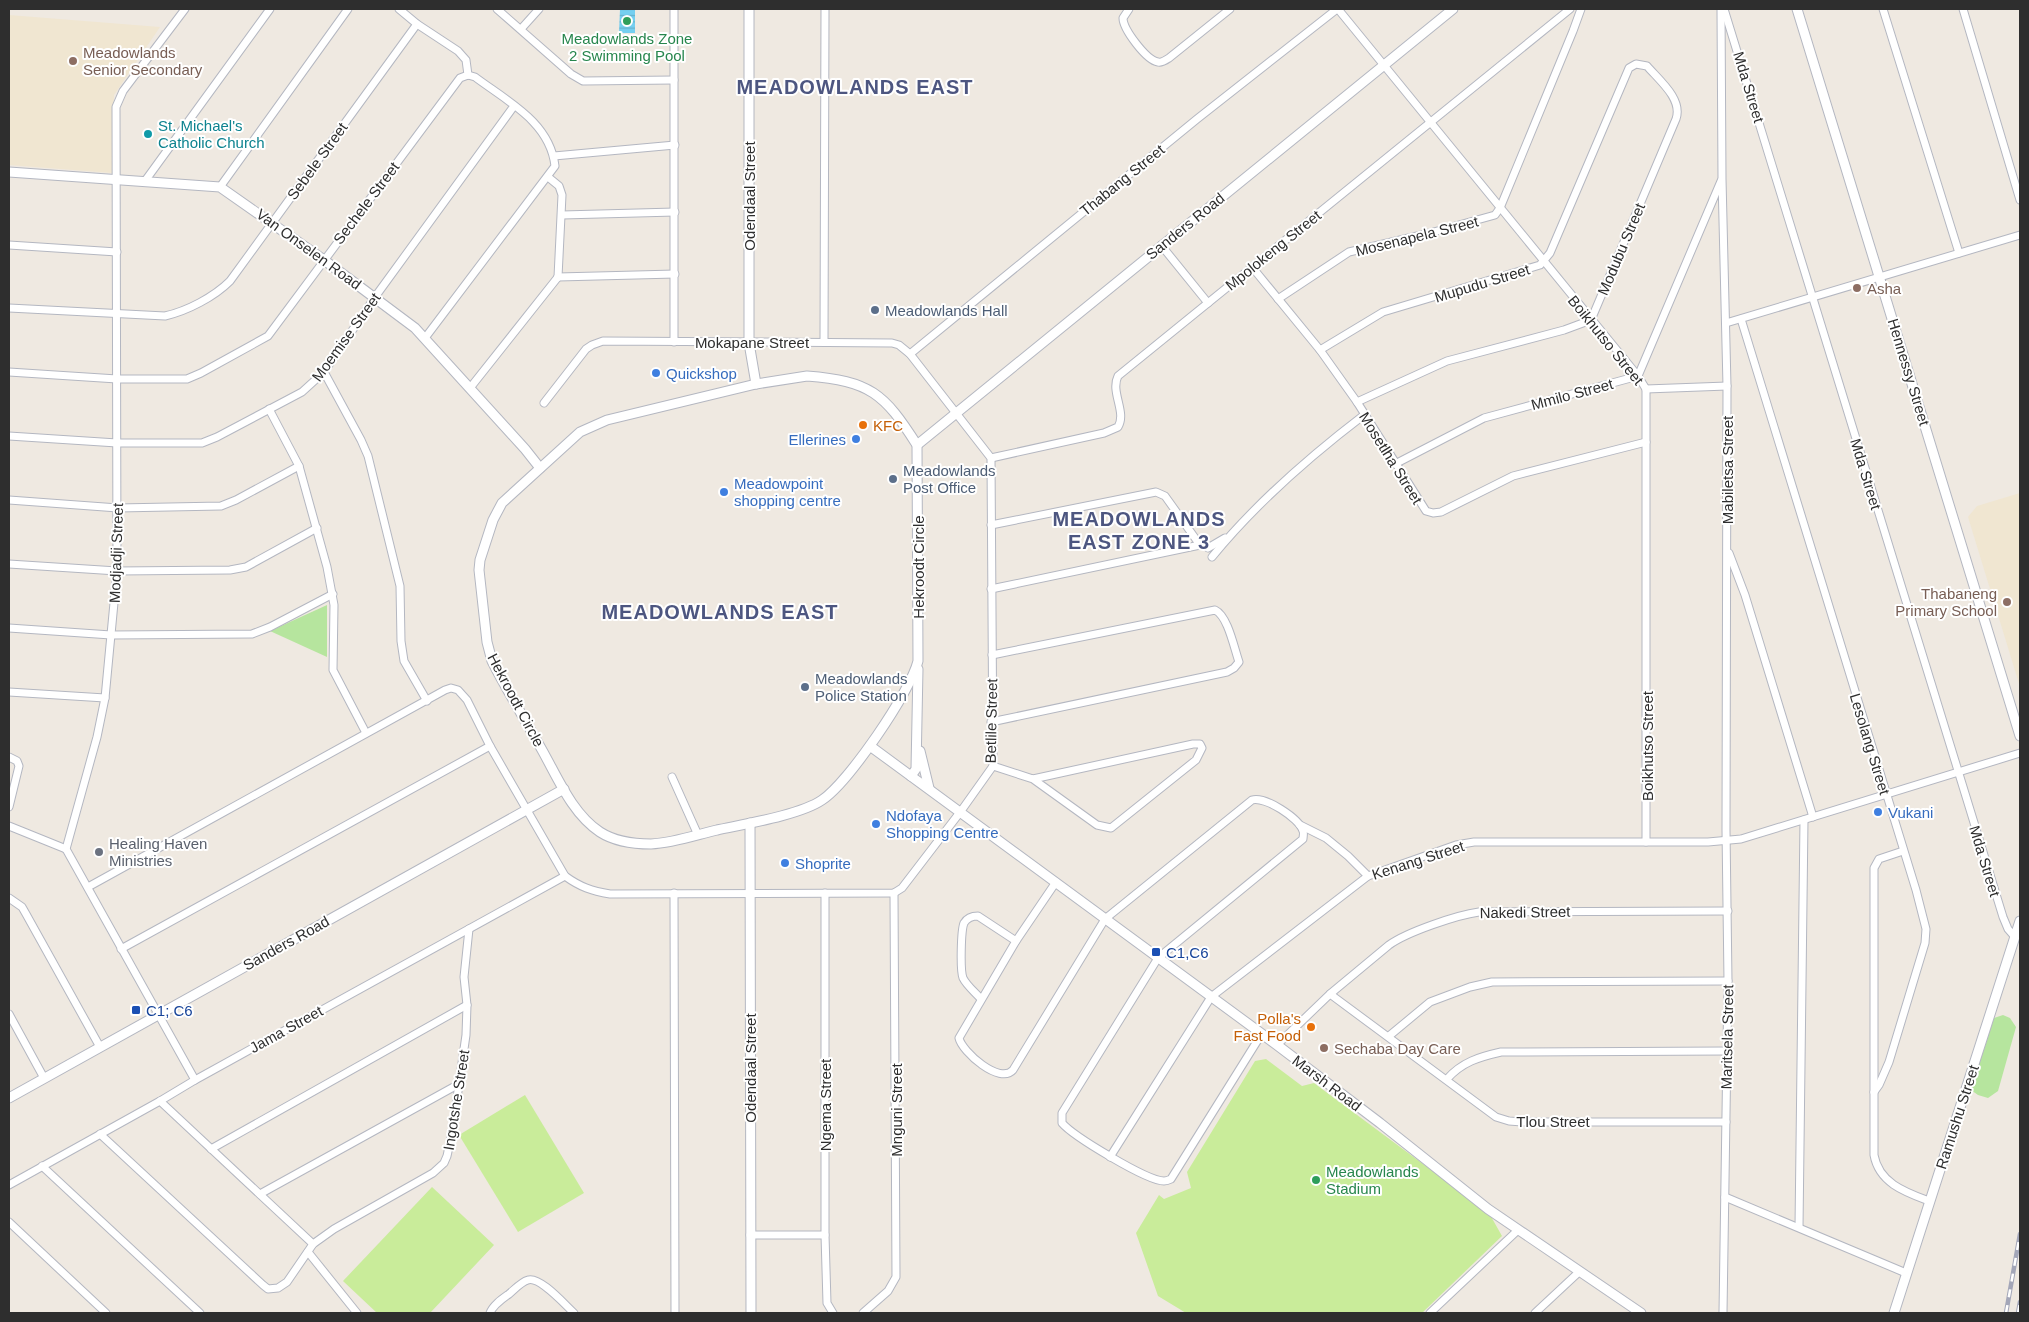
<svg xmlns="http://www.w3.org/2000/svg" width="2029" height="1322" font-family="Arial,sans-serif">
	<defs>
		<pattern id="water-rules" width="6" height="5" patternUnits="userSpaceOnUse" patternTransform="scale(1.25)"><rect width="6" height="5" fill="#75cff0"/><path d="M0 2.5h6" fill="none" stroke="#66b2ce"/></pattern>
	</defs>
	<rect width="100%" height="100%" fill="#efe9e1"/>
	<!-- education -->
	<g fill="#f0e6d1">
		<path d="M9,15L160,27L114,95L112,173L9,165Z"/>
		<path d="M2020,493V687L1968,517L1977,506Z"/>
	</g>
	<!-- grass -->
	<g fill="#b6e59e">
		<path d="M327,605V657L270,631Z"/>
		<path d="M2003,1015L2010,1018L2016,1027L1998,1091L1988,1098L1978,1095L1971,1090L1994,1018Z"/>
	</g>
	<!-- pitch -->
	<g fill="#c9ec9a">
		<path d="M1266,1059L1302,1086L1314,1083L1489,1213L1502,1236L1422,1313H1186L1158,1296L1136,1233L1159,1195L1164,1199L1191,1188L1187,1172L1255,1061Z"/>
		<path d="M525,1095L584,1193L518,1232L459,1135Z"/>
		<path d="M432,1187L494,1245L430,1313H377L343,1281Z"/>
	</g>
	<!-- water -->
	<path fill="url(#water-rules)" d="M620,9H635V33H619Z"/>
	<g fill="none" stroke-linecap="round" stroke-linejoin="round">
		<!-- minor casing -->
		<g stroke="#b4b7c1" stroke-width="9">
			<g id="minor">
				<path d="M185,9L123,91L116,107L117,571L105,698L97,737L66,849L195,1080"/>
				<path d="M399,9L417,24L458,51L466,60L468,75"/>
				<path d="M497,9L571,74L583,81L674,80"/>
				<path d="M1129,9L1123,18C1123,29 1146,60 1158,62C1162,63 1166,60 1169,58L1230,9"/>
				<path d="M1338,9L1638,376L1646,389V842"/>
				<path d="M1721,9L1722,179L1727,386L1726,830L1728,981L1723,1313"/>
				<path d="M1724,9L2003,917L2008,929L2015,937"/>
				<path d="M1883,9L1959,253"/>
				<path d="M1963,9L2020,200"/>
				<path d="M521,29L539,9"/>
				<path d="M554,156L675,145"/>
				<path d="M548,177L559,186L562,195L558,277"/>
				<path d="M145,181L270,9"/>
				<path d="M220,187L348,9"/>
				<path d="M562,215L675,212"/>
				<path d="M9,245L117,252"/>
				<path d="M1161,245L1208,303"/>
				<path d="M1252,267L1320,350L1357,402L1426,511L1433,513L1441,512L1513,476L1646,442"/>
				<path d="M558,277L675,274"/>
				<path d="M1278,299L1349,252L1430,233L1495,215L1500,208L1573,31L1581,9"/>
				<path d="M9,308L165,316C187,311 214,297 230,281L417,24"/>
				<path d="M1741,319L1916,890L1926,929L1925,943L1889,1062L1879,1085L1874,1092"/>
				<path d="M1726,323L2020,235"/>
				<path d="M425,338L555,166C550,122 507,101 475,77L468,75"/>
				<path d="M824,341L825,9"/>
				<path d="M674,342V9"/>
				<path d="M1320,350L1383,312L1540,265L1550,253L1629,68L1636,64L1647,66C1659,80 1683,99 1676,119L1591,320L1564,330L1447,361L1357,402"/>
				<path d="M910,354L1197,119L1337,9"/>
				<path d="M9,372L117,379H187L201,373L268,336L460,78L468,75"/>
				<path d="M324,372L361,440L368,456L400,586L401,641L404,661L427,701"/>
				<path d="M470,388L558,277"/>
				<path d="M1646,389L1727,386"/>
				<path d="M269,409L299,466L327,567L334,605L333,670L366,733"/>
				<path d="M9,436L117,443H202L217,437L302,392L324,372L375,297L514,106"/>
				<path d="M991,458L1104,433L1118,427C1127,412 1110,392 1118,376L1570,9"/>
				<path d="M1395,464L1484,418L1638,376L1721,181"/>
				<path d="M9,500L118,508L221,506L236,500L299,466"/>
				<path d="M991,525L1156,492L1165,496L1200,545L991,589"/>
				<path d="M1208,548L1225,538"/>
				<path d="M1729,553L1745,595L1813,817"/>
				<path d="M1212,557C1256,503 1309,457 1364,415"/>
				<path d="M9,564L117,571L230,570L246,567L317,528"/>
				<path d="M9,628L111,635L252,634L270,627L333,594"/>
				<path d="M9,692L105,698"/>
				<path d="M991,722L1227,672L1234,668L1239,662C1234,648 1228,616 1215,610L992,655"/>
				<path d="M9,757L17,761L19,766L9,807"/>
				<path d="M993,766L1033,779L1193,744H1200L1202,748L1196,760L1111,828L1097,825L1033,779"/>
				<path d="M672,777L698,835"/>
				<path d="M1300,825L1326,838L1348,856L1368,876"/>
				<path d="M9,826L66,849"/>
				<path d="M1903,851L1879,859L1874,868V1155C1879,1183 1905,1192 1929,1201"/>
				<path d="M1056,882L1016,941L959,1038C962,1052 1000,1085 1013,1070L1105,919L1252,800C1265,796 1299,818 1303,831C1304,833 1303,837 1303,839L1158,958L1062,1113V1123C1073,1136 1147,1181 1164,1181C1166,1181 1169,1180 1171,1179L1261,1035"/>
				<path d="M88,887L445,690L451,688L458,690L467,700L490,746L565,876C580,887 592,891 610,894L894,893L902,888L961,811L993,766L991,458L910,354L899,345L892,343L603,341L592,345L586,349L544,403"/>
				<path d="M674,893L675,1313"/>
				<path d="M825,893V1235L827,1303L833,1313"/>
				<path d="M9,898L22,907L26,914L100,1047"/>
				<path d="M121,949L490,746"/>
				<path d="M1330,994L1496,1117L1509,1121L1522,1122H1726"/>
				<path d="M981,999C975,992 967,986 963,978C960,970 961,930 964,923C967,918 973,916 978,916L1016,941"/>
				<path d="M9,1014L44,1078"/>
				<path d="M1389,1036L1430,1002L1470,987L1492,982L1728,981"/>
				<path d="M1277,1045L1330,994L1389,945C1407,932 1457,915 1479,912L1728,911"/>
				<path d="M1447,1079C1462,1062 1479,1057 1501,1052L1727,1051"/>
				<path d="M160,1101L313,1244"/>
				<path d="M100,1134L263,1285L268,1289L278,1288L287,1282L313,1244L334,1229L433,1173L444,1163L447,1156L452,1133L466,1035L467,1005L464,977L469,929"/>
				<path d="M211,1149L467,1005"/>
				<path d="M1110,1157L1211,997L1368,876L1456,845L1474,842H1708L1741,839L2020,753"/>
				<path d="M42,1166L200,1313"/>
				<path d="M9,1185L160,1101L195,1080L565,876"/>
				<path d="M260,1194L459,1084"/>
				<path d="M1725,1197L1906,1273"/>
				<path d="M9,1222L106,1313"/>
				<path d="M1799,1227L1804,820"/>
				<path d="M750,1235H825"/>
				<path d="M308,1252L357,1313"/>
				<path d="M490,1313C493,1305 502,1299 509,1294C515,1289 521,1282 528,1280C540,1276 565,1305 574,1313"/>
				<path d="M863,1313L888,1291L896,1277L894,893"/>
				<path d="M1430,1313L1518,1230"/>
				<path d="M1535,1313L1579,1272"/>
			</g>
		</g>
		<!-- tertiary casing -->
		<g stroke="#b4b7c1" stroke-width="11">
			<g id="tertiary">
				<path d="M749,9V343L756,384"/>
				<path d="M1797,9L2020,736"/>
				<path d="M9,172L220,187L324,260L415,328L525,449L540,468"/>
				<path d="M807,376C870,381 884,393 917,445L918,661C911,691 848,783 822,800C800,815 745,824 717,830C696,835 673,843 651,844C634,844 614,841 600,832C570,812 556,773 538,743C523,716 506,689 492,661L487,642L479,570L480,560L493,520L502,503L580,432L607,420L756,384Z"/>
				<path d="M917,445L1453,9"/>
				<path d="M870,746L1277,1045L1380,1123L1488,1209L1641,1313"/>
				<path d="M920,751L929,788"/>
				<path d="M911,776L916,769L918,669"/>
				<path d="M750,823L751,1313"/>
				<path d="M9,1098L564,789"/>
				<path d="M1894,1313L2020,921"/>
			</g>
		</g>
		<!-- minor -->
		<use href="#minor" stroke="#fff" stroke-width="7"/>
		<!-- tertiary -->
		<use href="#tertiary" stroke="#fff" stroke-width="9"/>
		<!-- rail casing -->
		<g stroke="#a3a6b8" stroke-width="4.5">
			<g id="rail">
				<path d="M2006,1313L2020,1234"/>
				<path d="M2018,1313L2020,1302"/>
			</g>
		</g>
		<!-- rail -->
		<use href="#rail" stroke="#fff" stroke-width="2.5" stroke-dasharray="8" stroke-linecap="butt"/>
	</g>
	<!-- markers -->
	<g fill="#2e9e5b" stroke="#fff" stroke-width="2">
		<circle cx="627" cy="21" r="5"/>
		<circle cx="1316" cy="1180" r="5"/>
	</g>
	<g fill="#8d6e63" stroke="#fff" stroke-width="2">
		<circle cx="73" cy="61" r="5"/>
		<circle cx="1857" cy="288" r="5"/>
		<circle cx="2007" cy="602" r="5"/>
		<circle cx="1324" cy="1048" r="5"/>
	</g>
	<circle fill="#0f9aa8" stroke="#fff" stroke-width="2" cx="148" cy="134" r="5"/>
	<g fill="#5c6f8a" stroke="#fff" stroke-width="2">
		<circle cx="875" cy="310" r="5"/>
		<circle cx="893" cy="479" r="5"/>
		<circle cx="805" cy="687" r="5"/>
	</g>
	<g fill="#3f7fe0" stroke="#fff" stroke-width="2">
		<circle cx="656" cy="373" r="5"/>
		<circle cx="856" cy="439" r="5"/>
		<circle cx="724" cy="492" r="5"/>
		<circle cx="1878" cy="812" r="5"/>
		<circle cx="876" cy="824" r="5"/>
		<circle cx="785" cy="863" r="5"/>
	</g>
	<g fill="#e8710a" stroke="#fff" stroke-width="2">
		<circle cx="863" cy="425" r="5"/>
		<circle cx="1311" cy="1027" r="5"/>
	</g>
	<circle fill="#6b7280" stroke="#fff" stroke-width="2" cx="99" cy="852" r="5"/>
	<g fill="#1a4fb4" stroke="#fff" stroke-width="2">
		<rect x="1151" y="947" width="10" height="10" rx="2.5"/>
		<rect x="131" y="1005" width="10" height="10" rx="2.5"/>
	</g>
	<g text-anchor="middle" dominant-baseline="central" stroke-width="4" stroke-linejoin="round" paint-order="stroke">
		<!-- leisure labels -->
		<g font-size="15" fill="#27864d" stroke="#fff">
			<text x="627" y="38">Meadowlands Zone<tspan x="627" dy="17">2 Swimming Pool</tspan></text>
			<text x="1326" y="1171" text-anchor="start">Meadowlands<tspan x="1326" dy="17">Stadium</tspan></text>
		</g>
		<!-- education labels -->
		<g font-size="15" fill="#785e54" stroke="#fff" text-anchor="start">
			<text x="83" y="52">Meadowlands<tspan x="83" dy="17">Senior Secondary</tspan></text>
			<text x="1867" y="288">Asha</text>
			<text x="1997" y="593" text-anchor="end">Thabaneng<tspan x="1997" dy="17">Primary School</tspan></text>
			<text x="1334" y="1048">Sechaba Day Care</text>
		</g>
		<!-- street labels -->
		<g font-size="15" fill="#2e2e2e" stroke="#fff">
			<text transform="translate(1749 87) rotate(73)">Mda Street</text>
			<text transform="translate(317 161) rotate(-54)">Sebele Street</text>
			<text transform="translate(1122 180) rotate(-39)">Thabang Street</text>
			<text transform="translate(749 196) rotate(-90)">Odendaal Street</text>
			<text transform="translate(366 203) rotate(-53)">Sechele Street</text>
			<text transform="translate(1185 226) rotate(-39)">Sanders Road</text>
			<text transform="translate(1417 236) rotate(-14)">Mosenapela Street</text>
			<text transform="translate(309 249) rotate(36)">Van Onselen Road</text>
			<text transform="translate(1621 249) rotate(-67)">Modubu Street</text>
			<text transform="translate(1273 250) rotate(-39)">Mpolokeng Street</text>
			<text transform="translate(1482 283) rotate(-17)">Mupudu Street</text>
			<text transform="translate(346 337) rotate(-54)">Moemise Street</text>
			<text transform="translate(1606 340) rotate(51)">Boikhutso Street</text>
			<text x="752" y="342">Mokapane Street</text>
			<text transform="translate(1909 372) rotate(73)">Hennessy Street</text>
			<text transform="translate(1572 394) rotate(-15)">Mmilo Street</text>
			<text transform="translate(1391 458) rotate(58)">Mosetlha Street</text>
			<text transform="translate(1727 470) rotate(-90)">Mabiletsa Street</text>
			<text transform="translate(1866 474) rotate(73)">Mda Street</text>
			<text transform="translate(116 553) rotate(-88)">Modjadji Street</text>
			<text transform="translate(918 567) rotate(-90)">Hekroodt Circle</text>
			<text transform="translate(516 700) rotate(62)">Hekroodt Circle</text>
			<text transform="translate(991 721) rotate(-89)">Betlile Street</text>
			<text transform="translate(1870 744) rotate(73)">Lesolang Street</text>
			<text transform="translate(1647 746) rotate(-90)">Boikhutso Street</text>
			<text transform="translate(1418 860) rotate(-18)">Kenang Street</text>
			<text transform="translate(1985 861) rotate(73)">Mda Street</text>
			<text transform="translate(1525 912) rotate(-1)">Nakedi Street</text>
			<text transform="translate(286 943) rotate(-29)">Sanders Road</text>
			<text transform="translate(286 1029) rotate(-29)">Jama Street</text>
			<text transform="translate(1727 1037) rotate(-89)">Maritsela Street</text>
			<text transform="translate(750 1068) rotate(-90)">Odendaal Street</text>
			<text transform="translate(1327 1083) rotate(37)">Marsh Road</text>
			<text transform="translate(456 1100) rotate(-81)">Ingotshe Street</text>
			<text transform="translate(825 1105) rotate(-90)">Ngema Street</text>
			<text transform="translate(896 1110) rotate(-90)">Mnguni Street</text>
			<text transform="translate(1957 1117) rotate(-72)">Ramushu Street</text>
			<text x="1553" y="1121">Tlou Street</text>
		</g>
		<!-- culture labels -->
		<g font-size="15" fill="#0d838f" stroke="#fff" text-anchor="start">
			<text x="158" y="125">St. Michael's<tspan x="158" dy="17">Catholic Church</tspan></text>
		</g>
		<!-- service labels -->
		<g font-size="15" fill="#4e5e75" stroke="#fff" text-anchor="start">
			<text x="885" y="310">Meadowlands Hall</text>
			<text x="903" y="470">Meadowlands<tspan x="903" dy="17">Post Office</tspan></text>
			<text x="815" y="678">Meadowlands<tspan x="815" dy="17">Police Station</tspan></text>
		</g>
		<!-- shop labels -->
		<g font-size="15" fill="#366cbe" stroke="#fff" text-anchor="start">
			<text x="666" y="373">Quickshop</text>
			<text x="846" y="439" text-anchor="end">Ellerines</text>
			<text x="734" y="483">Meadowpoint<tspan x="734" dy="17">shopping centre</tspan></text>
			<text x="1888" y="812">Vukani</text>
			<text x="886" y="815">Ndofaya<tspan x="886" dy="17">Shopping Centre</tspan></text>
			<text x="795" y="863">Shoprite</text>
		</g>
		<!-- food labels -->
		<g font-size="15" fill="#c56008" stroke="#fff" text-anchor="start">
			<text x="873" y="425">KFC</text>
			<text x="1301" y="1018" text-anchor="end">Polla's<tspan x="1301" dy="17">Fast Food</tspan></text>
		</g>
		<!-- worship labels -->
		<g font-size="15" fill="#5b616d" stroke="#fff" text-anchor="start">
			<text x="109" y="843">Healing Haven<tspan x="109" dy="17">Ministries</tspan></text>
		</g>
		<!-- transit labels -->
		<g font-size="15" fill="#164399" stroke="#fff" text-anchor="start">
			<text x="1166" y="952">C1,C6</text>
			<text x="146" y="1010">C1; C6</text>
		</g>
		<!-- district labels -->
		<g font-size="20" font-weight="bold" letter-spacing="1" fill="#4d5680" stroke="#fff">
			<text x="855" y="87">MEADOWLANDS EAST</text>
			<text x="1139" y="519">MEADOWLANDS<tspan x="1139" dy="23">EAST ZONE 3</tspan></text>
			<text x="720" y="612">MEADOWLANDS EAST</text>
		</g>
	</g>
	<!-- border -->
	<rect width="2029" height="1322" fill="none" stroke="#2e2e2e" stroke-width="20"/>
</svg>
